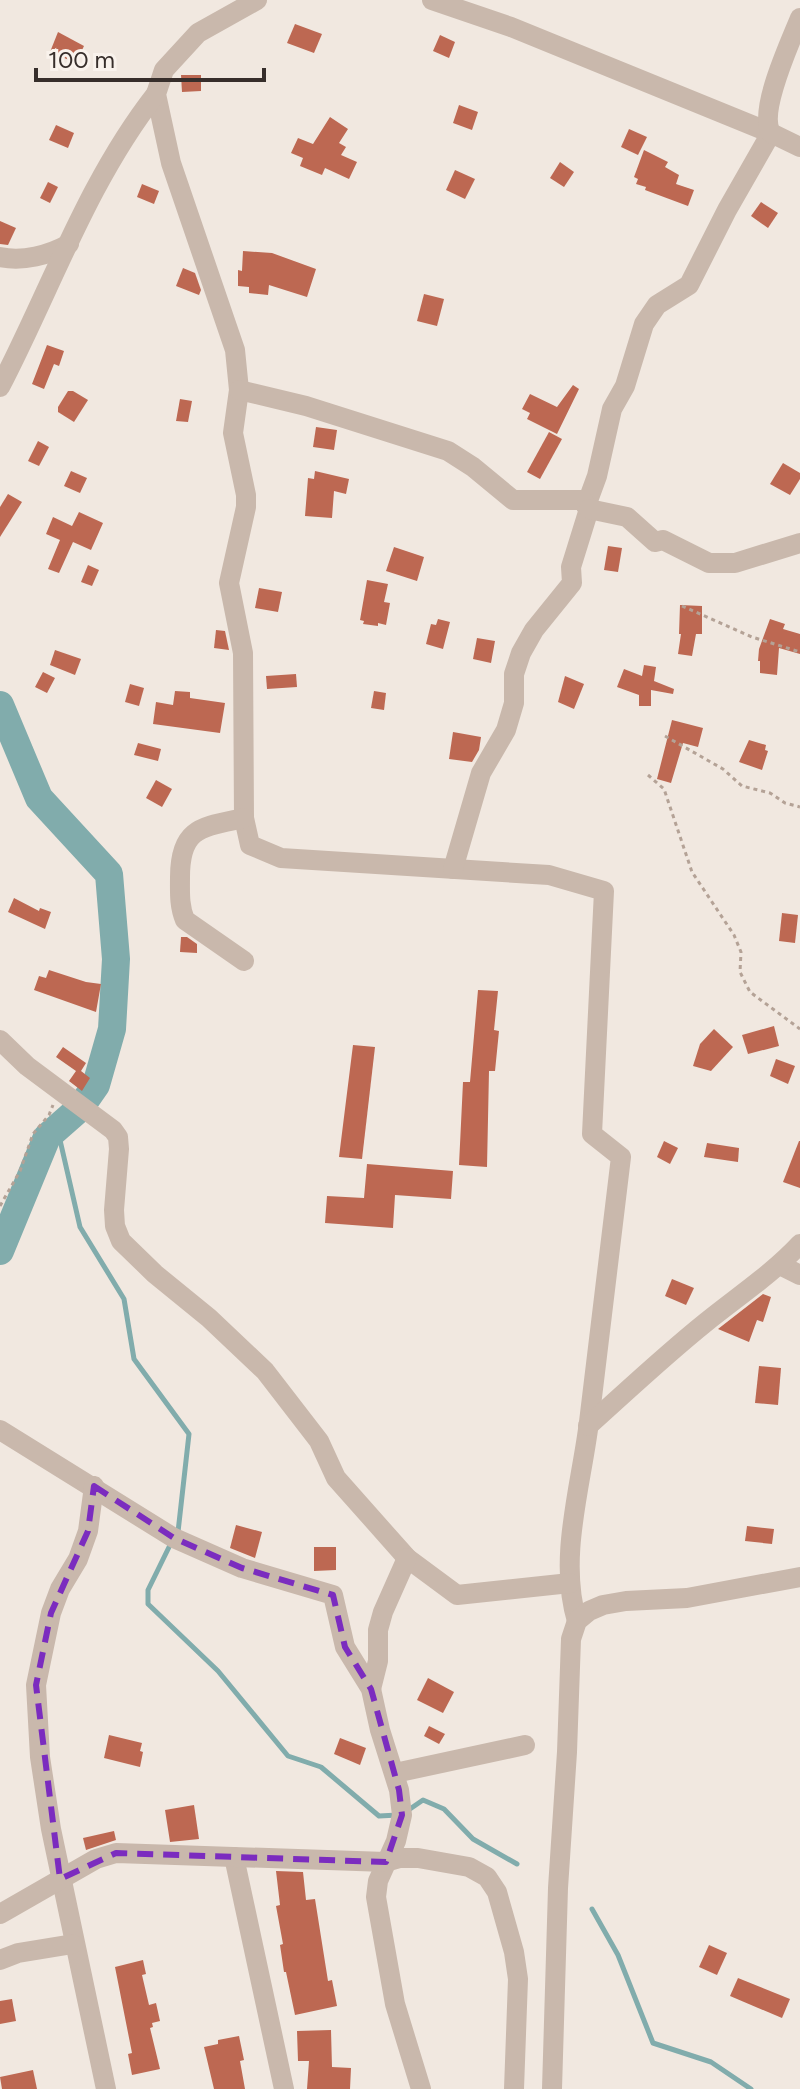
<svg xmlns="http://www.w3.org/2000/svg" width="800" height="2089" font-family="Figtree,sans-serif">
	<rect width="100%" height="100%" fill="#f1e8e0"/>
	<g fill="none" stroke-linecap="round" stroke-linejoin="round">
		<!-- stream -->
		<g stroke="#81acac" stroke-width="5">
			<path d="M57,1127L80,1227L124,1299L134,1359L189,1434L178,1532"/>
			<path d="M172,1541L148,1590V1604L218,1671L288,1756L321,1767L379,1816L398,1815"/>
			<path d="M407,1811L423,1800L444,1809L473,1839L517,1864"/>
			<path d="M592,1909L618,1955L653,2043L711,2062L751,2089"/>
		</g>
		<!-- river -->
		<path stroke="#81acac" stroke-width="28" d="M0,705L39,798L109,874L116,959L112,1029L96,1085L80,1108L47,1137L0,1251"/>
	</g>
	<!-- building -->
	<g fill="#bd6852">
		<path d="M295,24L322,34L314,53L287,43Z"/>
		<path d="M58,32L84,46L76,63L50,52Z"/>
		<path d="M440,35L455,42L449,58L433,51Z"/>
		<path d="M181,75H201V91L182,92Z"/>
		<path d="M459,105L478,112L472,130L453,123Z"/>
		<path d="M330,117L348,129L339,143L346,147L341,155L357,162L349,179L325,168L322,175L300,166L303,158L291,153L298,138L313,144Z"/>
		<path d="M56,125L74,133L68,148L49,140Z"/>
		<path d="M629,129L647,137L638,155L621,147Z"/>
		<path d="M644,150L668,162L665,167L679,175L676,184L694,190L688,206L645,190L646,187L636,184L638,179L634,177Z"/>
		<path d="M560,162L574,172L564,187L550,178Z"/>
		<path d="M455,170L475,179L465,199L446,190Z"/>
		<path d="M48,182L58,187L50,203L40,198Z"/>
		<path d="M142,184L159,191L154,204L137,197Z"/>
		<path d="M761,202L778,213L768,228L751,216Z"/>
		<path d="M0,221L16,228L8,245L0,244Z"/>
		<path d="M243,251L272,253L316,269L307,297L269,285L268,295L249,293V287L238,286V270L242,271Z"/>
		<path d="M183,268L195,273L201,290L199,295L176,286Z"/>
		<path d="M424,294L444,299L437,326L417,321Z"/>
		<path d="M47,345L64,351L59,366L54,364L44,389L32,384Z"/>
		<path d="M573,385L579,389L557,434L527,419L530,413L522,409L530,394L557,407Z"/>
		<path d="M68,391H73L88,400L74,422L58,412V407Z"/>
		<path d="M180,399L192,401L188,422L176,421Z"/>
		<path d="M316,427L337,430L334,450L313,447Z"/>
		<path d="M549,432L562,439L540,479L527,472Z"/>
		<path d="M38,441L49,447L39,466L28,461Z"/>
		<path d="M783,463L800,473V479L790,495L770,484Z"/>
		<path d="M71,471L87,478L80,493L64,486Z"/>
		<path d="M315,471L349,479L346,494L334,491L332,518L305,516L308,478L314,479Z"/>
		<path d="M8,494L22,502L0,537V507Z"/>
		<path d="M79,512L103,523L91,550L73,542L59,573L48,569L60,540L46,534L53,517L72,526Z"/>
		<path d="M608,546L622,548L618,572L604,570Z"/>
		<path d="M394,547L424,557L417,581L386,571Z"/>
		<path d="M88,565L99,570L92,586L81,582Z"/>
		<path d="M367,580L388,584L384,602L390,603L386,625L378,623V626L363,624L364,621L360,620Z"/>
		<path d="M259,588L282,592L278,612L255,608Z"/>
		<path d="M680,605L702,606V634H696L692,656L678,654L681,634H679Z"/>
		<path d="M438,619L450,622L443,649L426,644L431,624L436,625Z"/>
		<path d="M770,619L785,624L783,629L800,634V654L779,648L777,675L760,673V661H758L759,649Z"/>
		<path d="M216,630L225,631L229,650L214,648Z"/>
		<path d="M477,638L495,641L491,663L473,659Z"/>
		<path d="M55,650L81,659L75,675L50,665Z"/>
		<path d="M644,665L656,667L654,681L674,689L673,694L651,690V706H639V695L617,687L624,669L642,676Z"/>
		<path d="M43,672L55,678L47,693L35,687Z"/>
		<path d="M296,674L297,687L267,689L266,676Z"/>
		<path d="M565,676L584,684L574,709L558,702Z"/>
		<path d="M130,684L144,688L139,706L125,702Z"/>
		<path d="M175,691L190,692V698L225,703L220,733L153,724L156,702L173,705Z"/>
		<path d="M374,691L386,693L384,710L371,708Z"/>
		<path d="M672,720L703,728L698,747L683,743L671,783L657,779Z"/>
		<path d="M453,732L481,737L479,750L472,762L449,759Z"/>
		<path d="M749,740L766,745L765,750L768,751L762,770L739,762Z"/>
		<path d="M138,743L161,749L158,761L134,755Z"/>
		<path d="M156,780L172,789L162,807L146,798Z"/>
		<path d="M14,898L39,911L40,908L51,912L45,929L8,912Z"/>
		<path d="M782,913L798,915L795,943L779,941Z"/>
		<path d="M181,937H187L197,944V953L180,952Z"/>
		<path d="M49,970L86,982L101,984L96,1012L34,990L39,976L46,978Z"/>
		<path d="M478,990L498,991L494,1030L499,1031L495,1071H489L487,1167L459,1165L463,1082H470Z"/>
		<path d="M774,1026L779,1046L748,1054L742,1035Z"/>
		<path d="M714,1029L733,1047L711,1071L693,1066L700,1044Z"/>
		<path d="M353,1045L375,1047L362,1159L339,1157Z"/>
		<path d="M63,1047L86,1063L81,1071L90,1078L82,1091L69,1081L76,1071L56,1057Z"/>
		<path d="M776,1059L795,1066L788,1084L770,1076Z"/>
		<path d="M664,1141L678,1148L670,1164L657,1157Z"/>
		<path d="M799,1141H800V1188L783,1182Z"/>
		<path d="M707,1143L739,1148L738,1162L704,1157Z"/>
		<path d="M367,1164L453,1171L451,1199L395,1195L393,1228L325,1223L327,1196L364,1198Z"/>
		<path d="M672,1279L694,1288L686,1305L665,1296Z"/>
		<path d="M763,1294L771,1297L763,1322L757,1320L749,1342L718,1329Z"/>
		<path d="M759,1366L781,1368L778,1405L755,1403Z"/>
		<path d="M236,1525L262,1532L255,1558L230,1548Z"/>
		<path d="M747,1526L774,1529L772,1544L745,1541Z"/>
		<path d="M314,1547H336V1570L314,1571Z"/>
		<path d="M428,1678L454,1692L443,1713L417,1700Z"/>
		<path d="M429,1726L445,1734L439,1744L424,1736Z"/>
		<path d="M109,1735L142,1743L140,1751L143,1752L140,1767L104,1758Z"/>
		<path d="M340,1738L366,1748L360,1765L334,1754Z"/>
		<path d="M194,1805L199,1839L170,1842L165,1810Z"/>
		<path d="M114,1831L116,1840L86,1850L83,1838Z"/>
		<path d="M276,1871L303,1872L306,1900L315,1899L328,1981L332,1980L337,2006L295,2015L286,1972H284L280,1945L283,1944L276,1906L280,1905Z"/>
		<path d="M709,1945L727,1953L717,1975L699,1967Z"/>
		<path d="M143,1960L146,1974L142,1975L149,2005L156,2003L160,2021L152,2023L153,2027L150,2028L160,2069L132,2075L128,2054L132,2053L115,1967Z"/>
		<path d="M738,1978L790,1999L782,2018L730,1996Z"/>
		<path d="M12,1999L16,2021L0,2024V2001Z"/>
		<path d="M331,2030L332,2067L351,2068L350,2089H307L309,2061H298L297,2031Z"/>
		<path d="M239,2036L244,2060L240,2061L245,2089H214L204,2047L218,2044V2040Z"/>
		<path d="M33,2070L37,2089H2L0,2077Z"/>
	</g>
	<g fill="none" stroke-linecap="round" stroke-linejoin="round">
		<!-- path -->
		<g stroke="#b4a296" stroke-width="3" stroke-dasharray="4 4" stroke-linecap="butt">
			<path d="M682,606L752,637L800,652"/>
			<path d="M665,736L723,769L742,786L770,793L785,803L800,807"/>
			<path d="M648,775L664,789L692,872L734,935L741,952L740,972L750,992L800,1029"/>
			<path d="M0,1206L20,1171L33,1134L49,1115L53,1105"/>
		</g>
		<!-- minor -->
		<g stroke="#c9b8ac" stroke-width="20">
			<path d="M257,0L198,33L164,70L156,94L171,163L235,350L239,390L233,433L246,495V507L229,583L243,653L244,818L250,845L281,858L549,875L604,891L592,1134L621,1157C610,1245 600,1334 589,1422C581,1487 558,1558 577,1621"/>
			<path d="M432,0L511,27L771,133L727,210L689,285L657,305L644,324L625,386L612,409L597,476L586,506"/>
			<path d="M800,18C790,43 758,111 771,133L800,147"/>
			<path d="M0,257C23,262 49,255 69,244"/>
			<path d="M0,387C51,289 87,182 156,94"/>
			<path d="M239,390L306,406L448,451L473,467L513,500H582L589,509L571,567L572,583L534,630L521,653L514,674V703L506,730L481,773L453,869"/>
			<path d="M589,509L627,517L655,542L663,540L709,563H735L800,543"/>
			<path d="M244,818C202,827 180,827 180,877C180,892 179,906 185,920L244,961"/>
			<path d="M0,1040L27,1066L113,1130L118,1137L119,1149L114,1210L115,1226L121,1241L155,1274L209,1318L265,1371L319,1441L336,1478L407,1558L457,1595L570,1583"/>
			<path d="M780,1265L800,1275"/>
			<path d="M588,1426C627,1391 664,1356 705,1323C737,1297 772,1274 800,1244"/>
			<path d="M0,1430L174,1538L242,1568L333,1595L345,1647L371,1689L380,1730L399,1790L402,1815L396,1841L378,1881L376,1897L395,2004L421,2089"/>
			<path d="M94,1486L88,1531L78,1559L60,1589L51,1613L36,1685L40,1757L51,1829L106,2089"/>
			<path d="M371,1689L378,1661V1630L383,1612L407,1558"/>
			<path d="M395,1773L525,1745"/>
			<path d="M234,1857L284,2089"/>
			<path d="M0,1914L96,1859L116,1853L386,1862L400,1858H418L469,1867L487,1877L497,1892L514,1952L518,1979L514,2089"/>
			<path d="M0,1960L18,1953L73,1944"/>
			<path d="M552,2089L558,1888L567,1752L571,1639L577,1621L589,1611L603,1605L626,1601L687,1598L800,1577"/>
		</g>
	</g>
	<!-- marked area -->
	<path fill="none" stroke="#7b2cbf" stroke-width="6" stroke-dasharray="16 10" stroke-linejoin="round" d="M94,1486L174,1538L242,1568L333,1595L345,1647L371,1689L399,1790L402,1815L386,1862L116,1853L60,1879L36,1685L51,1613L88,1531Z"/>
	<!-- scale -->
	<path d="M36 68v12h228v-12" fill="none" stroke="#372e2b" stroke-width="4"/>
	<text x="48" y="68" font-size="24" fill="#372e2b" stroke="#f9f2ec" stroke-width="6" paint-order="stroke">100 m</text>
</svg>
